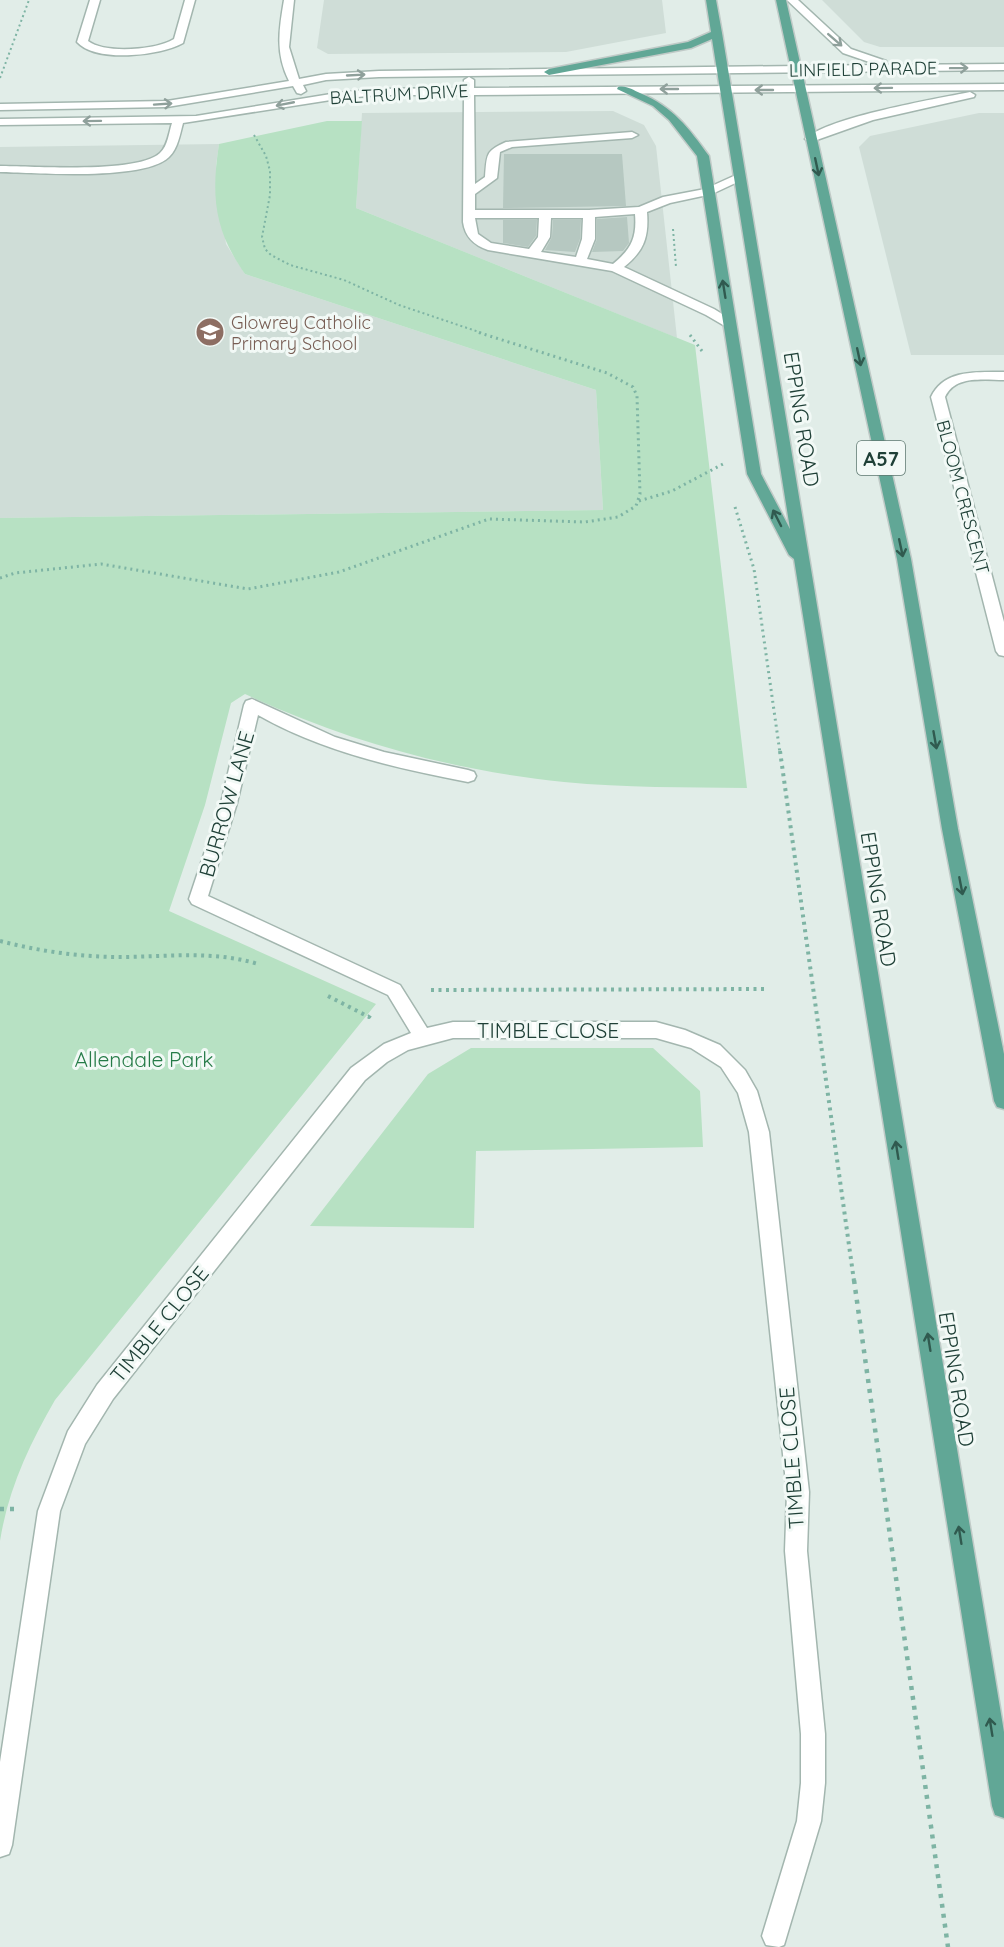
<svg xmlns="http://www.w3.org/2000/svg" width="1004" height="1947" font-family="Quicksand,sans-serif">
	<rect width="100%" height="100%" fill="#e1ede8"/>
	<!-- built -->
	<g fill="#cfddd7">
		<path d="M324,0H662L666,33L566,52L328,54L317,48Z"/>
		<path d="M822,0H1004V47H880L864,42Z"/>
		<path d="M613,111L644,125L656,146L677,338L356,208L362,113Z"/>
		<path d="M979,113H1004V355H911L859,147L870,136Z"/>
		<path d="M219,144L216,165L226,244L245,274L596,390L603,510L0,518V147Z"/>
	</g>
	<!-- green -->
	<g fill="#b7e1c3">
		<path d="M327,121H362L356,208L695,345L747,788C686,787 625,788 564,782C454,771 346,741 245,694L231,703L205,805L169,911L376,1004L55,1400C29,1445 8,1490 0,1541V518L603,510L596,390L245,274C214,230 211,196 219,144Z"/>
		<path d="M471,1048H653L700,1091L703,1147L476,1151L474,1228L310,1226L428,1074Z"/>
	</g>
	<!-- building -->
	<g fill="#b6c8c1">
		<path d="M504,154H622L626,206L503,208Z"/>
		<path d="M627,217L629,243L623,251L592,252L597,239V219Z"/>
		<path d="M503,220H537L536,236L528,247L503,243Z"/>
		<path d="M553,220H581L580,239L575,252L545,250L552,237Z"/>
	</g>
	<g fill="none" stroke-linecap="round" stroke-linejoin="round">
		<!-- minor casing -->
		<g stroke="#a3b6af" stroke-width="3">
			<g id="minor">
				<path d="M90,0H100L88,41C105,54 156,50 174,39L185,0H195L183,43C160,56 96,63 77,42Z"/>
				<path d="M284,0H294L289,47L299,79L326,74L379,71L878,65L843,53L787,0H798L851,49L886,61V65L1004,64V70L379,77L326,80L303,85L306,91L301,94L297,93L293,86L167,107L0,110V104L167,101L289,81C275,53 279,29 284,0Z"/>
				<path d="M469,77L474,80V88L1004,84V90L474,95L475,184L485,177C487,155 485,151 506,142L632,132L638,135L632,138L512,147L500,152L497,178L475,194V210H589L639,207L663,197L705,189L736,175H744V179L712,194L670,203L647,212C649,237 644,251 624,267L714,309L735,322L736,325L730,329L706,315L612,271L488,250C474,245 465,237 463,222L464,95H378L337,99L183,123C180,134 178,148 169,157C145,181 36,173 0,172V166C33,166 137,174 160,153C168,146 169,132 172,123L0,125V119L196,116L337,93L378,89L464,88V80ZM635,214C637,238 631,249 613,264L587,259L595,239V217ZM475,218H539L538,237L529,249L491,243L478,234ZM551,218H583L582,239L576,257L541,252L550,237Z"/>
				<path d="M970,92L975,95L974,97L873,120L811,142L805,139C829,117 935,99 970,92Z"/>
				<path d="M1004,372V380C984,380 955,375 945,397L1004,622V656L999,655L996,651L931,397C944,369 977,372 1004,372Z"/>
				<path d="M252,699L335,737L384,752L468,770L474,772L476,776L474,780L468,782C396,768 323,752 258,715L237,803L208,896L400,985L427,1028L453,1022H656L685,1030L720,1045L745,1070L757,1091L769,1132L809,1492L807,1551L825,1734V1783L821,1821L784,1945L779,1947L766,1945L762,1936L797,1821L801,1783V1734L785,1551L787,1492L749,1132L738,1093L721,1067L691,1048L656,1038H453L408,1050L387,1062L365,1080L113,1399L85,1444L60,1511L12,1845L9,1854L0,1857V1762L38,1511L68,1431L97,1385L351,1068L384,1044L411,1033L388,995L192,904L189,899L221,803L244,705L246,701Z"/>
			</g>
		</g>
		<!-- major casing -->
		<g stroke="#c0cac7" stroke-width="3">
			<g id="major">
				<path d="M706,0H716L722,33L1004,1732V1818L995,1815L992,1806L794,559L789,555L747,474L697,156L669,120L653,106L617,89L618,87C626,85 633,90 640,93C673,107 688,127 709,156L761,474L790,529L712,39L691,48L549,75L544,72L549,69L688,42L711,32Z"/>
				<path d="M776,0H786L911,559L958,829L1004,1054V1109L997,1107L994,1101L942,829L897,559Z"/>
			</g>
		</g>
		<!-- path-far3 -->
		<g stroke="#7eb4a4" stroke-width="2" stroke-dasharray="2 3" stroke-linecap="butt">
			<path d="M0,78L29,0"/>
			<path d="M254,135L266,156L270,171V195L262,237L265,249L271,255L290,265L344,280L399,305L482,333"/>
			<path d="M673,229L676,267"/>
		</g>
		<!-- path-far2 -->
		<g stroke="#7eb4a4" stroke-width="3" stroke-dasharray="2 4" stroke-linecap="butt">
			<path d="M690,335L702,351"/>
			<path d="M639,501L672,491L723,464"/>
			<path d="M735,507L754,569L780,753"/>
			<path d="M0,578L15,573L101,564L248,589L339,572L489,519L585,522L618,517L636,506L640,494L637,396L633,387L607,373L477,332"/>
		</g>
		<!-- path-far1 -->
		<g stroke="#7eb4a4" stroke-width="4" stroke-dasharray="3 4.5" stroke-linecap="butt">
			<path d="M780,751L854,1281"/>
			<path d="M0,941C39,951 79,957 120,957C167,957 212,950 258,964"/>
			<path d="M431,990L766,989"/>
			<path d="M328,996L369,1017L371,1014"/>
		</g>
		<!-- path -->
		<g stroke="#7eb4a4" stroke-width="4.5" stroke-dasharray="4 6" stroke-linecap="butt">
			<path d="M854,1280L948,1947"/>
			<path d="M0,1509H14"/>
		</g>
		<!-- minor -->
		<use href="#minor" fill="#fff" fill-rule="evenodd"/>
		<!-- major -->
		<use href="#major" fill="#61a796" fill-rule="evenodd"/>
	</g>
	<!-- one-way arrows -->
	<defs><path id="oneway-shaft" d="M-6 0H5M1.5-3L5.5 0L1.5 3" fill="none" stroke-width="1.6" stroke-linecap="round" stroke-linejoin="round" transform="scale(1.5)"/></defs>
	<g stroke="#8fa09b">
		<use href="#oneway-shaft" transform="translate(835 40) rotate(41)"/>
		<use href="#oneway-shaft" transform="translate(959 68) rotate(-1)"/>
		<use href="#oneway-shaft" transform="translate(356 75) rotate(-3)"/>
		<use href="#oneway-shaft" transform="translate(883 88) rotate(179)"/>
		<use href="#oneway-shaft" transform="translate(669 89) rotate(-180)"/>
		<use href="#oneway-shaft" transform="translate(764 90) rotate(180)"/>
		<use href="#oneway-shaft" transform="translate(163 104) rotate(-4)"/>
		<use href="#oneway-shaft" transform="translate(285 104) rotate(169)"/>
		<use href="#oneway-shaft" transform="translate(92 121) rotate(179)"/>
	</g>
	<g stroke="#305a4f">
		<use href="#oneway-shaft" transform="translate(817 167) rotate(78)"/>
		<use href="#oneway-shaft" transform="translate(724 289) rotate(-99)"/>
		<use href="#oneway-shaft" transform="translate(859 357) rotate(78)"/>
		<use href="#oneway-shaft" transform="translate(777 518) rotate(-117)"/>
		<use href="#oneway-shaft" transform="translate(901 548) rotate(78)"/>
		<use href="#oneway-shaft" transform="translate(935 740) rotate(80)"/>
		<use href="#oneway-shaft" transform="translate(961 886) rotate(79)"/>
		<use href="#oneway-shaft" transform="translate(897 1150) rotate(-99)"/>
		<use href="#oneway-shaft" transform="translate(929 1342) rotate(-99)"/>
		<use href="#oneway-shaft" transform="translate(960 1535) rotate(-99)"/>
		<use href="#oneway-shaft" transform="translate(991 1727) rotate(-99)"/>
	</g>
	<!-- icons -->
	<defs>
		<g id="school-disc" transform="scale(1.5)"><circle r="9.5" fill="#8d6e63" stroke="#f2f9f6"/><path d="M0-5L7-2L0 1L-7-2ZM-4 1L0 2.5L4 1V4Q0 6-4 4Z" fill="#fff"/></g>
	</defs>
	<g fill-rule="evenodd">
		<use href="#school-disc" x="210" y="332"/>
	</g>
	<g text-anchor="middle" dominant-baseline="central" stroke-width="6" stroke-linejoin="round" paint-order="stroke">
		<!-- far-street labels -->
		<g font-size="18" fill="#1f4037" stroke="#f2f9f6">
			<text transform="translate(863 69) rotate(-1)">LINFIELD PARADE</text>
			<text transform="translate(399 94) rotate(-3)">BALTRUM DRIVE</text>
			<text transform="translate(963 497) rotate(75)">BLOOM CRESCENT</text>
		</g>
		<!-- far-education labels -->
		<g font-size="18" fill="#785e54" stroke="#f2f9f6" text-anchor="start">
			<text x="231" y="322">Glowrey Catholic<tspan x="231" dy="21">Primary School</tspan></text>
		</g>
		<!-- shield labels -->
		<rect fill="#f2f9f6" stroke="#5e7870" stroke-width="1.5" x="857" y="441" width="48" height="34" rx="4.5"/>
		<g font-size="20" font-weight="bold" fill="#1f4037">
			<text x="881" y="458">A57</text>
		</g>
		<!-- street labels -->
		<g font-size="21" fill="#1f4037" stroke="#f2f9f6">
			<text transform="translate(802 419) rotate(81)">EPPING ROAD</text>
			<text transform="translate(226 804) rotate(-74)">BURROW LANE</text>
			<text transform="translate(879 899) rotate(81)">EPPING ROAD</text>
			<text x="548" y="1030">TIMBLE CLOSE</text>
			<text transform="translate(159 1324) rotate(-51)">TIMBLE CLOSE</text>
			<text transform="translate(957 1379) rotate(81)">EPPING ROAD</text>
			<text transform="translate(791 1458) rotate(-94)">TIMBLE CLOSE</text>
		</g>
		<!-- park labels -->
		<g font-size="21" fill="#257b47" stroke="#f2f9f6">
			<text x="144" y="1059">Allendale Park</text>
		</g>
	</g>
</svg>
